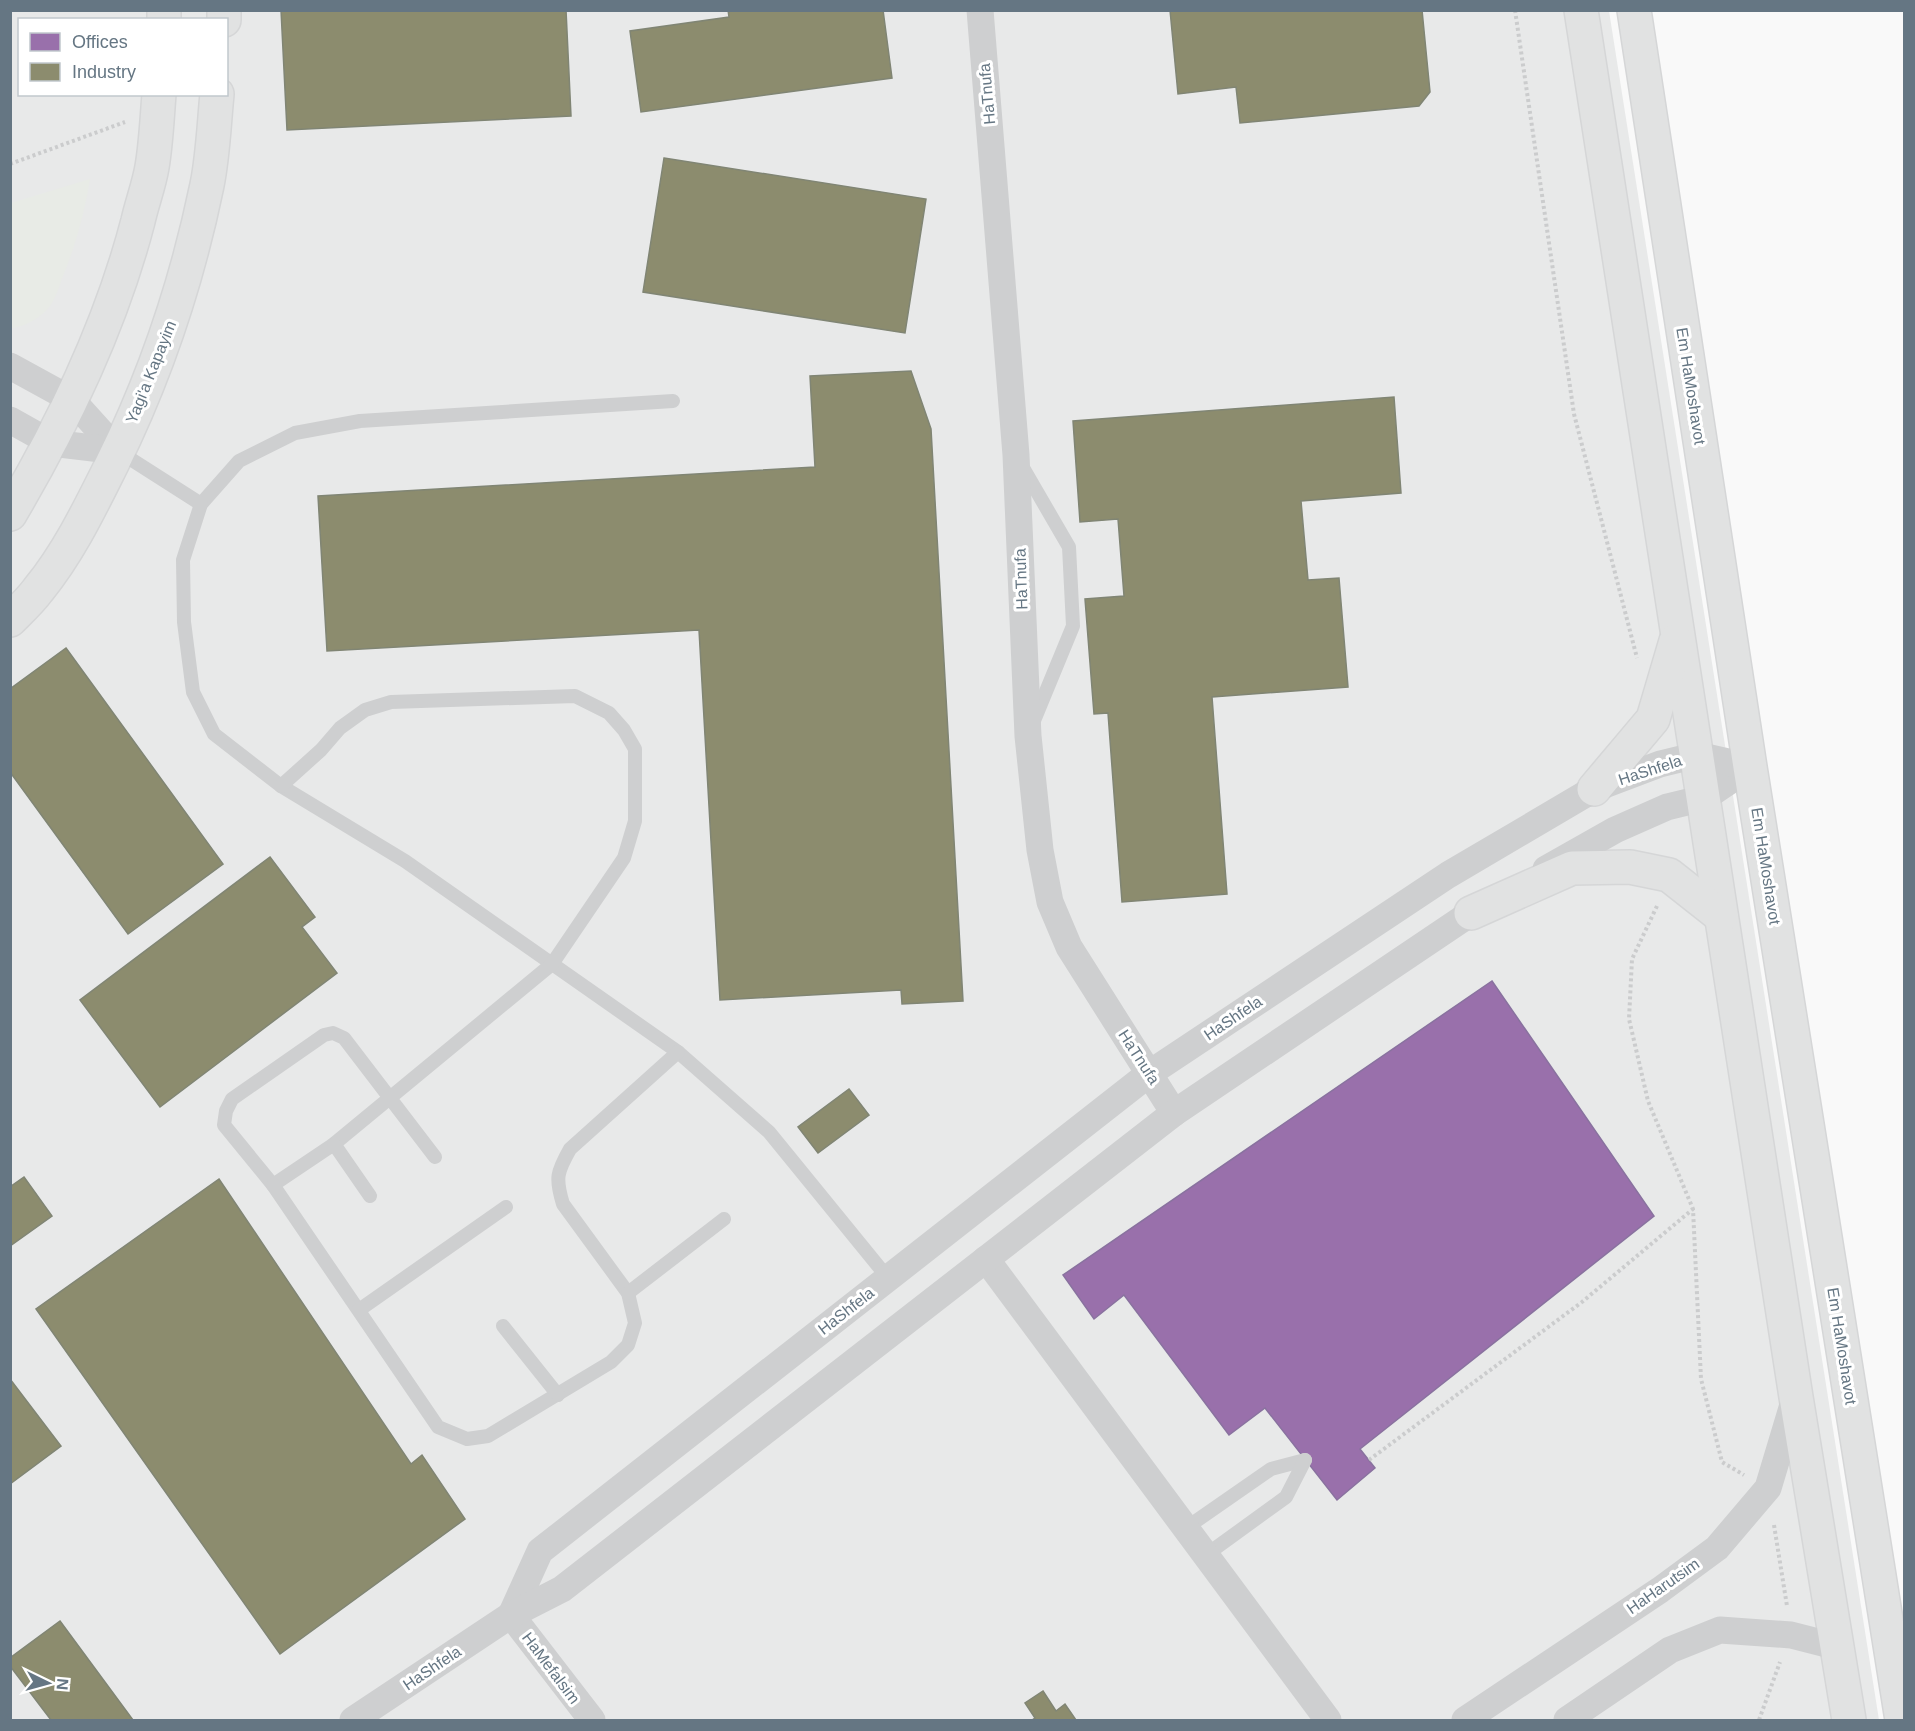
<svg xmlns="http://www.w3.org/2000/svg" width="1915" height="1731" font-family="Arial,sans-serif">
	<rect width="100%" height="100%" fill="#f9f9f9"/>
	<!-- built -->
	<path fill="#e8e9e9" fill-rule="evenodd" d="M11,11H1609L1879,1720H11ZM20,20H226V94H20Z"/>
	<!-- green -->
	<path fill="#e8ebe6" d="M90,179C84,215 75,248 61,281C59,288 56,296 52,303C44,316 26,327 11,328V203Z"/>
	<!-- offices -->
	<path fill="#9970ab" stroke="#89729f" stroke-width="1.5" d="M1492,981L1654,1216L1360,1449L1375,1468L1337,1500L1265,1408L1229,1435L1124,1295L1094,1319L1063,1275Z"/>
	<!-- industry -->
	<g fill="#8c8c6e" stroke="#808574" stroke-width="1.5">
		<path d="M281,10H566L571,116L287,130Z"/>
		<path d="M728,10H883L892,78L641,112L630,31L729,17Z"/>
		<path d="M1170,10H1422L1430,92L1419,106L1240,123L1236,87L1178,94Z"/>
		<path d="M664,158L926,199L905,333L643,292Z"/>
		<path d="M911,371L931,429L963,1001L902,1004L901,990L720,1000L699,630L327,651L318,496L815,467L810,376Z"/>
		<path d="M1394,397L1401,493L1301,501L1308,580L1339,578L1348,687L1212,697L1227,894L1122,902L1108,713L1094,714L1085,599L1124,596L1118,519L1080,522L1073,421Z"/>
		<path d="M66,648L223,864L128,934L10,772V689Z"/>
		<path d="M270,857L315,917L302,927L337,973L160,1107L80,1000Z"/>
		<path d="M849,1089L869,1115L818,1153L798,1127Z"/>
		<path d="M24,1177L52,1216L10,1246V1187Z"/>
		<path d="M219,1179L411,1464L422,1455L465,1519L280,1654L36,1309Z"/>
		<path d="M10,1379L61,1446L10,1484Z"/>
		<path d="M60,1621L133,1720H51L10,1666V1658Z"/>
		<path d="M1043,1691L1056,1711L1065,1704L1076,1720H1032L1035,1718L1025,1703Z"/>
	</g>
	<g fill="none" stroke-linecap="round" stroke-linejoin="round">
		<!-- secondary casing -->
		<g stroke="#d5d6d7" stroke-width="36">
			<g id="secondary">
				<path d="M1581,10L1796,1397L1849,1720"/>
				<path d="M1634,10L1750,767L1902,1720"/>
				<path d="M164,20V10"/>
				<path d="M224,20V10"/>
				<path d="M10,514C65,421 111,325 138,221C142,203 149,185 152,167C156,144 157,119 159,94"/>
				<path d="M10,620C20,610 30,601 38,590C69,552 90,508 112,464C156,375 187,282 207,185C213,156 214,124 217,94"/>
				<path d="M1594,789L1653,719L1676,641"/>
				<path d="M1471,913L1572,868L1630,867L1669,875L1721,916"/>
			</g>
		</g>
		<!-- path -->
		<g stroke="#cbcccd" stroke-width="4" stroke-dasharray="3 3" stroke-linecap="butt">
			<path d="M1515,10L1574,414L1637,658"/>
			<path d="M10,164L125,122"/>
			<path d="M1657,906L1632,959L1629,1019L1648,1101L1693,1209L1701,1379L1722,1462L1744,1475"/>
			<path d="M1369,1460L1582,1302L1693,1209"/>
			<path d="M1774,1525L1787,1606"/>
			<path d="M1759,1720L1780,1662"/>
		</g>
		<!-- lane -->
		<g stroke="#cecfd0" stroke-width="14">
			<path d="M673,401L360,421L295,433L239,461L201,504L183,560L184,622L193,692L214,734L281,786L405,861L678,1052L769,1132L888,1278"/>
			<path d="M118,451L201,504"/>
			<path d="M1022,466L1069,547L1073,626L1033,723"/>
			<path d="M281,786L321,750L340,728L365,710L391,702L575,696L609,713L624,730L635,749V821L624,858L552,964L334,1144L273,1185L224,1125L226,1111L232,1099L324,1035L333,1033L344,1038L435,1157"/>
			<path d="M334,1144L370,1196"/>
			<path d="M273,1185L438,1427L467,1439L488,1436L611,1362L628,1345L635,1323L628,1293L563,1204C555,1178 557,1172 570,1149L678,1052"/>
			<path d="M628,1293L724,1219"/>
			<path d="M359,1310L506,1207"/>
			<path d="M503,1326L558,1395"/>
			<path d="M1186,1528L1271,1469L1305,1460"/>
			<path d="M1206,1555L1286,1497L1305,1460"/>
		</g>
		<!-- street -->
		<g stroke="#cecfd0" stroke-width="27">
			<path d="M980,10L1016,455L1028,736L1040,850L1050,902L1069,947L1174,1113"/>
			<path d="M10,366L72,400L118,451"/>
			<path d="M10,420L51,443L118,451"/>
			<path d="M1546,869L1615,830L1667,807L1704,798L1750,767"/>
			<path d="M986,1259L1328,1720"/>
			<path d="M511,1615L540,1551L1150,1073L1448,875L1594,789L1660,764L1697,755L1750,767"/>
			<path d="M511,1615L592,1720"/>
			<path d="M353,1720L511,1615L562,1589L1174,1113L1471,913L1489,902"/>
			<path d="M1465,1720L1660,1590L1717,1548L1768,1488L1795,1398"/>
			<path d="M1567,1720L1670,1650L1720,1630L1791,1635L1838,1647"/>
		</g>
		<!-- secondary -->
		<use href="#secondary" stroke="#e1e2e2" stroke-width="33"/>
	</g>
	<g text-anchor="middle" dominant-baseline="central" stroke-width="6" stroke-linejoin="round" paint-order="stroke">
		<!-- street labels -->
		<g font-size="16" fill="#657683" stroke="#fff">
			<text transform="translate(987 94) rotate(-95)">HaTnufa</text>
			<text transform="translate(151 372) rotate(-68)">Yagi'a Kapayim</text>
			<text transform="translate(1691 386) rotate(81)">Em HaMoshavot</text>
			<text transform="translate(1021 579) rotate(-92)">HaTnufa</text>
			<text transform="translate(1650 770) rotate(-18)">HaShfela</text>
			<text transform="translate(1766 866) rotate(81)">Em HaMoshavot</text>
			<text transform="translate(1233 1018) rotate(-34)">HaShfela</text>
			<text transform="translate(1139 1057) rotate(57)">HaTnufa</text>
			<text transform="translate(846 1311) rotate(-38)">HaShfela</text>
			<text transform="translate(1842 1346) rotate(81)">Em HaMoshavot</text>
			<text transform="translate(1663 1586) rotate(-35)">HaHarutsim</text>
			<text transform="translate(432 1668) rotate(-34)">HaShfela</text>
			<text transform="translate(551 1668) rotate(53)">HaMefalsim</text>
		</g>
	</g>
	<!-- border -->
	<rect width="1915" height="1731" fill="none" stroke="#657683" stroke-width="24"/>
	<!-- legend -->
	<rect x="18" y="18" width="210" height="78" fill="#ffffff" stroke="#c1c8cd" stroke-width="1.5"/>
	<rect x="30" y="33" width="30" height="18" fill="#9970ab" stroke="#c1c8cd" stroke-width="1.5"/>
	<text x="72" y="48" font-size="18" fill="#657683">Offices</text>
	<rect x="30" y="63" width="30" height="18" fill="#8c8c6e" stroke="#c1c8cd" stroke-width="1.5"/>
	<text x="72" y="78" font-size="18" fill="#657683">Industry</text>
	<!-- north arrow -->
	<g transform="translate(48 1683) rotate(95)" stroke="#ffffff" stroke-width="4.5" paint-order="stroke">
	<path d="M0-4.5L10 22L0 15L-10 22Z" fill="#657683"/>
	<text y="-9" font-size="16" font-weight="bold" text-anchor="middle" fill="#657683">N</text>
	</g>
</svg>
